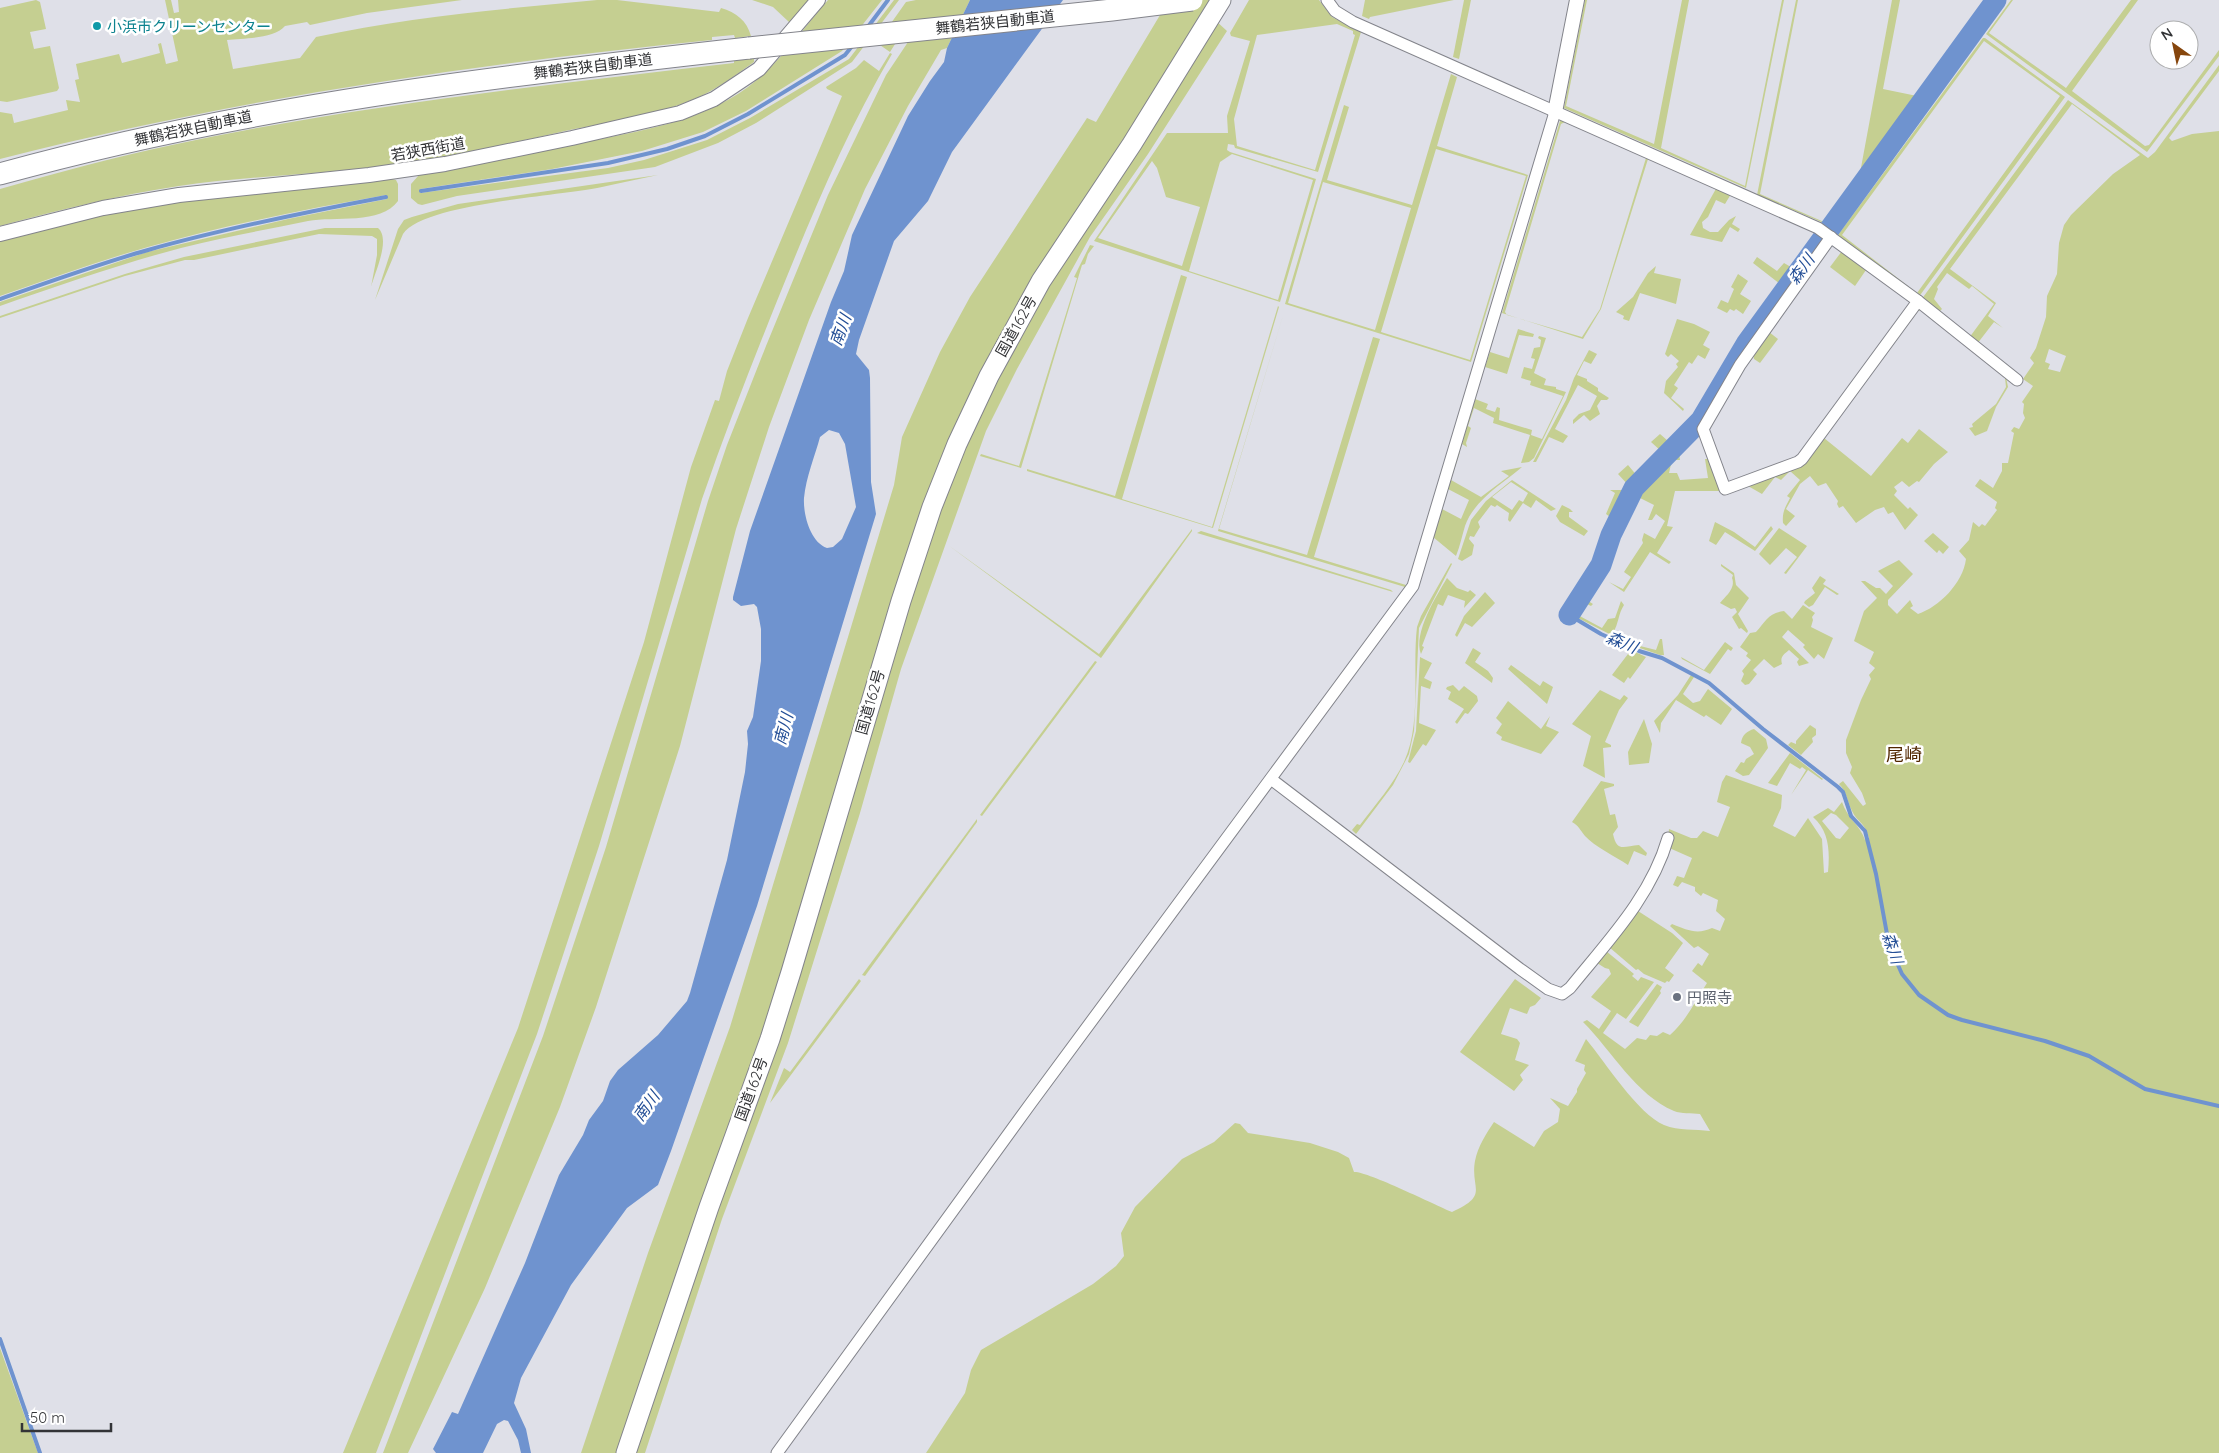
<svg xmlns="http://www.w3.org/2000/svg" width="2219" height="1453" font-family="Quicksand,'Noto Sans JP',sans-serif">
	<rect width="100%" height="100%" fill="#dfe0e8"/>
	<!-- green -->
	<g fill="#c5cf91" fill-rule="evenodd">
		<path d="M36,0L40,2L46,29L30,32L34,49L50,46L59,88L57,91L7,102L0,101V8Z"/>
		<path d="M165,0H171L174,13L179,12L178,0H462L367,13L310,25L307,22L285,26C274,39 244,38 227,40L233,69L300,58L316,37C408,17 503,9 597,0H617L719,12L721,8C736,12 747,21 751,36L735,38L734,35L712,37V40C472,64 234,99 0,159V112L12,114L14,123L68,110L66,100L80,102L75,80L79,79L76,64L119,54L122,63L160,53L158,44L161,43L166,64L178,61Z"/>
		<path d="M752,0H810L790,23L773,7Z"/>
		<path d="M828,0H882L842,51L746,111L703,132L642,151L552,169L420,189V193L608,168L644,160L707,140L750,118L849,59L894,0H899L852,62L756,123L718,143L655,167L457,196L422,205L418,204L411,198V184L419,175C473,166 526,155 580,143C638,131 699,123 748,87C780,63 802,30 828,0Z"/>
		<path d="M916,0H970L947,48L941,50L908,106L865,189L809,320L769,427L736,529L680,746L596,1007L560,1107L485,1288L408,1453H383L543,1036L606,847L708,501L727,445L766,346L828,195L886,75L918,27L909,22L890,52L877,43L906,2Z"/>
		<path d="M1169,0H1214L984,373L786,969L619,1453H581L648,1253L730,1027L894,485L902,437L940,352L970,297L1087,118L1096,122Z"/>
		<path d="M1249,0H1319L1332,17L1361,32L1318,172L1235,148L1234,145L1228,144L1227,150L1230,152L1316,179L1280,302L1094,241L1167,133H1228L1227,116L1250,41L1231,36L1230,33ZM1337,24L1353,31V34L1355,35L1315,170L1237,146L1234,119L1257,35ZM1232,154L1313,180L1278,300L1189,271L1220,162ZM1152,161L1157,168L1166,197L1200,207L1182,266L1098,238Z"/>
		<path d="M1365,0H1454L1370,17L1369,19L1362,16Z"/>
		<path d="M1464,0H1471L1459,59L1453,57Z"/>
		<path d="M1585,0H1587L1566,106L1654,144L1682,0H1689L1661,148L1745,186L1782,0H1784L1746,188L1564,108Z"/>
		<path d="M1796,0H1798L1760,194L1824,222L1860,173L1892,0H1900L1883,89L1917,96L1988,0H1992L1827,227L1823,225L1824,223L1757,195Z"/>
		<path d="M2011,0H2013L1989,33L2066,88L2131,0H2138L2072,91L2145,146L2149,145L2219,50V56L2147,152L1986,34Z"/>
		<path d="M1215,20L1227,31L1148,154L1090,237L1017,369L986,431L901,669L860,813L788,1043L722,1219L645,1453H633L951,474L1014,342Z"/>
		<path d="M1983,38H1985L2065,97L1918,298L1838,235ZM1984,41L2060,96L1917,293L1842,235Z"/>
		<path d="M890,53L892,54C846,132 811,217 777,301C751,366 725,432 702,499L599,846L537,1034L376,1453H343L518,1028L644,642L691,467L715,400L719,401L727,371L748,318L842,96L827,89L826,87L856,68L864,60L879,71Z"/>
		<path d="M754,58V62C734,76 716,90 694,99C654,116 608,122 565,131C499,146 433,160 366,168C304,175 241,177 179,186C118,195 59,210 0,226V189C57,173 114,157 172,145C358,105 546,85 734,63V60Z"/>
		<path d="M2219,65V71L2169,138L2172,141L2192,134L2219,131V1453H926L965,1393L971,1370L981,1350L1093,1284L1116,1266L1124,1256L1121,1233L1135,1207L1182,1159L1214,1142L1235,1123L1240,1124L1248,1133L1310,1143L1338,1152L1349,1158L1354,1172C1367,1171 1435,1205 1452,1212C1490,1195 1470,1189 1475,1161C1478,1146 1486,1134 1494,1122L1534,1147L1544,1131L1558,1122L1560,1109L1550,1098L1568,1106L1577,1092V1089L1586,1073L1584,1070L1585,1065L1575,1061L1586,1039C1605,1062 1638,1114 1664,1125C1679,1131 1695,1129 1710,1131L1700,1114C1692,1113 1681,1114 1674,1111C1636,1095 1612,1051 1583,1022L1587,1020L1599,1029L1611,1011L1591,997L1611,974L1609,969L1605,968L1597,963L1606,951L1634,974L1632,976L1638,981L1641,977L1654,982L1626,1019L1617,1013L1603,1033L1625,1049L1637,1038L1646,1040L1650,1035L1657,1036L1663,1032L1670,1035C1687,1020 1695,1001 1707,983L1692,971L1698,963L1702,966L1709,954L1698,946L1694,948L1670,926L1672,924C1687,930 1697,935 1712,928L1720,931L1725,919L1716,911L1718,900L1703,893L1701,896L1695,891V887L1682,882L1678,887L1673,885L1677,876L1684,878L1692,858L1667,847L1669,829L1691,838H1697L1703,831L1718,837L1730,807L1717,802L1722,782L1726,775L1782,795L1781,808L1773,826L1795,837L1808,818L1822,839L1824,873L1828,872C1830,851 1829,831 1813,817L1828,808L1834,812L1842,802C1847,818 1860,825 1865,840L1869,838C1864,821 1858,823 1852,811C1847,801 1847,792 1839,784L1843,781L1863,806L1866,804L1862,793L1850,773L1852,767L1846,753V740L1861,700L1871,679L1869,675L1875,668L1869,663L1874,652L1854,641L1864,611L1877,598L1861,581H1865L1876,588H1880L1886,594L1893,586L1878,571L1899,560L1913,574L1888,600V605L1897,614L1910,600L1913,606L1910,608L1918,614C1939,607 1963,583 1966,559L1959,551L1969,540L1973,522L1979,527L1982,524L1985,526L1997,510L1995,508L1997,502L1975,486L1980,479L1993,488L2002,471V463H2008L2014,433L2011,431L2014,427L2019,429L2025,418L2023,413L2024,404L2022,402L2033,386L2023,379L2034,363L2030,358L2036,348L2046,317L2047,296L2057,274L2059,243L2064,225L2071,215L2113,174L2140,155L2072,104L1950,269L1996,303L1988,316L2003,328L1994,322L1977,344L1969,338L1994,304L1972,286L1969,289L1947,273L1937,287L1938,289L1934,299L1942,309L1938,313L1921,300L2068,100L2148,158L2155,152ZM2049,349L2066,356L2060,372L2048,369L2050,364L2045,362ZM1831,813L1836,815L1849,828L1840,839L1836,838L1822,821Z"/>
		<path d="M1451,74L1457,77L1437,146L1528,175L1471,362L1285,304L1344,105L1349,107L1327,180L1412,205ZM1436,149L1526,176L1470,360L1381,332ZM1323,182L1411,208L1375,330L1288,303Z"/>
		<path d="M1564,120L1648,159L1601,309L1583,339L1502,313L1560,121ZM1565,122L1646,158L1600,309L1582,337L1507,315L1505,312L1561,124Z"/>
		<path d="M658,175C639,179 620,183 602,187C562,196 424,203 403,234L375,300L398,229L404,220L412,217L458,204Z"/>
		<path d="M392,179L396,180L398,184V201C381,225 334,216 308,221C266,230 223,237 181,248C120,264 60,285 0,306V302L147,252L288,219L387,199L386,195C306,209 226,225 148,247C98,261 49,279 0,296V241L105,215L181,201Z"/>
		<path d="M1717,187L1731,194L1725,204L1716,200L1708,217L1702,222L1703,228L1710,232H1718L1729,220L1736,216L1732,224L1740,229L1738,232L1730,227L1722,242L1690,235Z"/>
		<path d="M325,228H378C391,239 375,272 371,287L377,255V239L372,236L319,234L194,260H185L125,276L0,318V316L125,274L184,257Z"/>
		<path d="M1090,245L1094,246L1088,254L1085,264L1082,265L1021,468L980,456L981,454L1019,466L1077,278L1074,277Z"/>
		<path d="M1842,251L1866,270L1855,286L1830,267Z"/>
		<path d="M1757,257L1777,271L1784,263L1796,270L1784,287L1753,263Z"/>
		<path d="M1656,266L1654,273L1681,279L1676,304L1640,293L1629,321L1623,319L1624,316L1616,312L1633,297L1648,273Z"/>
		<path d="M1738,274L1748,281L1740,294L1751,301L1743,314L1736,309L1734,311L1730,309L1727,313L1717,308L1721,300L1728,303L1734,289L1731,287Z"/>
		<path d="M1181,275L1187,277L1122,499L1212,527L1278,306L1279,307L1213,528L1027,471V469L1115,496Z"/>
		<path d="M1285,309L1219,529L1307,555L1373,337L1380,339L1314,557L1406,585L1405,587L1218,531Z"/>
		<path d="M1921,309L2006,377L2008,387L1996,407L1987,431L1975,436L1969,428L1973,427L1972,424L1996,404L2006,387L2005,378L1921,310L1918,311L1824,438L1871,476L1902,438L1908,443L1919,429L1948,452L1934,464L1919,482L1917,481L1909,487L1902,481L1894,487L1897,491L1894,495L1908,509L1910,507L1918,515L1905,530L1893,512L1888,514L1884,507L1875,510L1856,523L1843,506L1839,508L1837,504L1838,501L1826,483L1818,486L1810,476L1800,484L1786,509L1795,516L1786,526L1783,523C1782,512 1785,508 1790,498L1787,496L1800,480L1790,471L1781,480L1775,477L1762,494L1748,486L1803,463L1917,310Z"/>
		<path d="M1677,319L1694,324L1710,332L1703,345L1710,349L1705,359L1698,355L1692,364L1689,362L1674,385L1678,388L1671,398L1684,409L1683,411L1664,393L1666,381L1678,367L1676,364L1679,361L1671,354L1668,357L1665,354Z"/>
		<path d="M1518,329L1534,334L1533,337L1519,335L1507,374L1485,367L1490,352L1509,358Z"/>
		<path d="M1769,332L1778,339L1760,363L1754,359L1753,354Z"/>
		<path d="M1539,336L1546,338L1534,373L1546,379L1544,385L1556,387V389L1566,392L1534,458L1529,462L1521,463L1530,435L1493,423L1494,418L1474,408L1468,426L1471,428L1466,443L1467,447L1462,444L1475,399L1488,404L1486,409L1495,412L1497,407L1500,408L1499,420L1532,430L1531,435L1542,439L1563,396L1530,385L1531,381L1521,378L1524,367L1532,369L1535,359L1531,358L1534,348L1540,347L1541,340L1538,338Z"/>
		<path d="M1589,350L1597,354L1591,364L1584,361L1577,375L1587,379V381L1598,388V391L1609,398L1607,400H1601L1597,406L1600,414L1590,421L1584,415L1573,424V420L1579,414L1590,410L1597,396L1578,385L1555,429L1568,436L1563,443L1549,437L1536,462H1533L1566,400L1574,378Z"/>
		<path d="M1660,434L1668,441L1675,436L1680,441L1664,456L1661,455V459L1630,487L1618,474L1628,465L1638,477L1658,459L1661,451L1651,442Z"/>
		<path d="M1677,450L1679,452L1680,460H1672L1669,473H1677L1680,480L1708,478L1705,459H1711L1721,491H1675L1667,526L1673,527L1657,553L1671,562L1669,564L1650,552L1624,592L1609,582L1623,589L1631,577L1624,572L1643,543L1642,540L1644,533L1655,539L1665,521L1656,514L1652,520H1648L1654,505L1636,496C1619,525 1614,558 1597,585L1595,584L1585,599L1593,604L1591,606L1583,602L1576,614L1602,628L1608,619L1615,618L1621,601L1624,605C1618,614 1619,623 1613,633L1640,646L1656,650L1660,639H1662L1664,655H1660L1631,645L1572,615L1603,567L1612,537L1633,494Z"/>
		<path d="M1460,452L1451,480L1481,497L1509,476L1501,471L1522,467C1502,484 1474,500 1465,526C1462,536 1460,546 1456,556L1433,537L1457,454ZM1448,489L1469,500L1461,519L1442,509Z"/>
		<path d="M1512,480L1556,509L1551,511L1536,500L1531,508L1523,503L1510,522L1508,520L1509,513L1497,505L1495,507L1491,505L1478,522L1480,527L1474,537L1470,536L1469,539L1474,545L1472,555L1462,561L1458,559L1471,520L1486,501ZM1511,482L1528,493L1523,502L1519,500L1512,510L1492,497Z"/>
		<path d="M1610,490H1631L1613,525L1611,524L1613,519L1606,514L1615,493Z"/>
		<path d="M1562,505L1570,509L1573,512H1569V517L1588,531L1584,536L1560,522L1556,516Z"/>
		<path d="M1715,522L1734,532L1755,547L1771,526L1773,529L1755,551L1725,532L1716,545L1709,541Z"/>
		<path d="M1779,528L1807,546L1786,574L1784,573L1797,557L1786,548L1770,565L1759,554Z"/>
		<path d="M1192,529V531L1101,658L948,545L1099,654Z"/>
		<path d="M1201,531L1391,590L1393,592L1197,533Z"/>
		<path d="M1933,533L1949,547L1943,554L1939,550L1937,553L1924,541Z"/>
		<path d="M1451,563L1452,564L1419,628L1414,731L1409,754L1393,785L1356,834L1352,830L1357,824L1360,825C1375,805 1393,785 1404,762C1422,723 1412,669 1417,627L1421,616Z"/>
		<path d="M1721,564L1734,573L1736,585L1749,598L1738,614L1748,631L1747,633L1741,628L1739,629L1732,617L1737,612L1735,608L1731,609L1720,603C1726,596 1736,588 1732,578L1733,575L1721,566Z"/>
		<path d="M1820,576L1826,580L1823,584L1839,594L1837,595L1825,587L1813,605L1809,607L1804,603L1805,601L1815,593L1812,588Z"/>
		<path d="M1447,578L1457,588L1468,592L1470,590L1476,595L1464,608L1465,601L1448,595L1443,606L1438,604L1422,646L1424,647L1421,654C1413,633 1436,597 1447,578Z"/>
		<path d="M1485,592L1495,603L1472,627L1465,623L1457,637L1455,635L1464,616Z"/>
		<path d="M1803,605L1815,613L1812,617L1813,620L1811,627L1833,638L1824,659L1818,654L1814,659L1803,647L1805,645L1788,630L1782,637L1809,663L1799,666L1797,662L1799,659L1789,650C1783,655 1780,657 1782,664L1774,668L1764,659L1753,670L1757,674L1749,684L1745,685L1741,681L1744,674L1742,671L1751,660L1746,656L1748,653L1740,647L1750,633L1756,632C1766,621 1768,613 1784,611L1792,619Z"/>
		<path d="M1725,642L1733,648L1731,651L1728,649L1710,674L1682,659L1681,657L1704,670Z"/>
		<path d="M1473,648L1481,653L1475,662L1488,671L1493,678L1492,683L1465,663Z"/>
		<path d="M1631,650L1646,657L1630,679L1628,677L1624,683L1612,675Z"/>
		<path d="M1420,657L1432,663L1424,678L1432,682L1430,689L1421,686L1419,723L1436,730L1426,746L1423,744L1410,763L1408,762L1416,731Z"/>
		<path d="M1095,661L1097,662L982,816L980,815Z"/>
		<path d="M1511,665L1540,686L1543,681L1553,687L1547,704L1508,669Z"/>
		<path d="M1691,675L1694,677L1683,694L1693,703L1700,701L1708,689L1732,709L1721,725L1706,715L1704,717L1676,700L1661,723L1660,733L1654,721L1678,695Z"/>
		<path d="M1453,685L1459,691L1464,686L1477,696L1478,701L1468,714L1465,713L1457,724L1455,722L1464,709L1448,699L1451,692L1446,689L1447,687Z"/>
		<path d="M1600,690L1620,700L1624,695L1628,698L1619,710L1605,742L1611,745V747L1603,748L1605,778L1583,766L1591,736L1572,724Z"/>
		<path d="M1508,701L1541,729L1550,716L1546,726L1559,732L1541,754L1501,740L1502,737L1496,733L1502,724L1496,718Z"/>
		<path d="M1644,719L1652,744L1649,763L1629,765L1628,752Z"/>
		<path d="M1810,725L1816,729V735L1812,738L1813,742L1801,755L1788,745L1791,742L1796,744V741Z"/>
		<path d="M1754,729L1766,739L1768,748L1749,775L1743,776L1735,771L1741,762L1744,763L1746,759L1754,754L1750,747L1741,743C1742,735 1747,731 1754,729Z"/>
		<path d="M1790,753L1823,779L1822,780L1808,770L1791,795L1806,770L1802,767L1800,769L1790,763L1777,786L1768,783Z"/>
		<path d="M1601,781L1614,784V786L1604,789L1610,815L1615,814L1618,827L1613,834C1617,853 1624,846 1639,845L1647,853L1646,856L1634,851L1628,865C1616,857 1594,846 1585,836C1580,830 1579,826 1572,822Z"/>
		<path d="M977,819V822L865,976L862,975Z"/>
		<path d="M1638,911L1672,933L1683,943L1665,968L1674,975L1669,982L1667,981L1665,983L1644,974L1638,969L1636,970L1609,947Z"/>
		<path d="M859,979L861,981L770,1103L784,1068L790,1072Z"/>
		<path d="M1515,979L1541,998L1535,1005L1530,1007L1527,1014L1510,1008L1501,1034L1517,1039L1520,1043L1515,1060L1529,1065L1520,1075L1523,1080L1514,1091L1460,1052Z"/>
		<path d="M1657,984L1662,987L1660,991L1661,993L1638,1027L1629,1022Z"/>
		<path d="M0,1348L38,1453H0Z"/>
	</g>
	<!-- water -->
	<path fill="#6f93cf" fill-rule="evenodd" d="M970,0H1063L952,152L928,201L894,241L859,340L856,354L869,370L870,378L871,482L876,514L757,906L671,1151L658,1185L627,1208L571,1285L521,1378L514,1403L526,1429L531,1453H521L518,1440L508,1421L504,1420L497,1424L483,1453H436L433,1449L452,1412L458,1414L525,1263L559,1175L583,1135L589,1120L603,1101L610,1081L618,1070L658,1035L687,1001L690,993L727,860L745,772L748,744L747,731L753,717L761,661V629L757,607L754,604L741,606L733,600V597L750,531L831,302L844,271L852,235L908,116L930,81L944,62L947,48ZM829,430L839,433L845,444L856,507L842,539L833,547L827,548C810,542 803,514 804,498C806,477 815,456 820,437Z"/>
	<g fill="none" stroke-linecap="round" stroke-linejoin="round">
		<!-- stream -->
		<g stroke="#6f93cf" stroke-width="4">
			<path d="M867,28L888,0"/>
			<path d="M421,191L608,163L667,149L705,136L748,114L845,55L853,45"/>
			<path d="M0,299C49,282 98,264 148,250C226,228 306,212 386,197"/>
			<path d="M1569,615L1601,634L1639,651L1662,658L1709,683L1763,729L1838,787L1843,792L1851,816L1865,831L1876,874L1889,945L1902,974L1919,995L1948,1015L1962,1020L2045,1041L2089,1056L2145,1089L2219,1106"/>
			<path d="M0,1339L40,1453"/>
		</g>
		<!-- river -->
		<path stroke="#6f93cf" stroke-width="21" d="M1569,615L1601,565L1611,535L1634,488L1701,420L1746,344L1996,0"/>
		<!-- minor casing -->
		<g stroke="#83848b" stroke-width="13">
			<g id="minor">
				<path d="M1327,0L1335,11L1353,22L1818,228L1918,301L2017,380"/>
				<path d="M1831,237L1740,365L1703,429L1725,489L1798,462L1802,459L1918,301"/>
				<path d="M1271,779L1520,969L1548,989L1562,994L1570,988C1607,942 1651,897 1668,838"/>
				<path d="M777,1453L1031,1103L1413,586L1555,112"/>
			</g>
		</g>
		<!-- tertiary casing -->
		<g stroke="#83848b" stroke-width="16">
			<g id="tertiary">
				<path d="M1555,112L1577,0"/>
				<path d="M0,234L103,208L179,195L369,175L445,164L572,138L680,113L714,99L759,69L818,0"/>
			</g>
		</g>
		<!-- trunk casing -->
		<g stroke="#83848b" stroke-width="21">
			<path id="trunk" d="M626,1453L709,1207L770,1039L791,972L901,601L932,507L957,444L989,376L1041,281L1132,144L1221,0"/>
		</g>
		<!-- motorway casing -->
		<g stroke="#83848b" stroke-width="23">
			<path id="motorway" d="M0,174C245,106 497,76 749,48"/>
		</g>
		<!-- minor -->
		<use href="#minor" stroke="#fff" stroke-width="11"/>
		<!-- tertiary -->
		<use href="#tertiary" stroke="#fff" stroke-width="14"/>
		<!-- trunk -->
		<use href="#trunk" stroke="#fff" stroke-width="19"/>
		<!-- motorway -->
		<use href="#motorway" stroke="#fff" stroke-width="21"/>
		<!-- motorway-bridge casing -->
		<g stroke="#83848b" stroke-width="23" stroke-linecap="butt">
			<path id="motorway-bridge" d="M749,48L1112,10L1192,0"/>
		</g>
		<!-- motorway-bridge -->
		<use href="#motorway-bridge" stroke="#fff" stroke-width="21"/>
	</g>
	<!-- markers -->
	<circle fill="#0f9aa8" stroke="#fff" stroke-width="2" cx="97" cy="26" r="5"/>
	<circle fill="#6b7280" stroke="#fff" stroke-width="2" cx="1677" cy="997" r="5"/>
	<g text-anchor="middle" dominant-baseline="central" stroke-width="5" stroke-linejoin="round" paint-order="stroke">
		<!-- street labels -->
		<g font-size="15" fill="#333437" stroke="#fff">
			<text transform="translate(995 22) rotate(-6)">舞鶴若狭自動車道</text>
			<text transform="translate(593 66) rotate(-7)">舞鶴若狭自動車道</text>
			<text transform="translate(193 128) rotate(-12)">舞鶴若狭自動車道</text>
			<text transform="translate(428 149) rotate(-10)">若狭西街道</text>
			<text transform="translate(1016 326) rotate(-61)">国道162号</text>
			<text transform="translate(870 702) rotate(-74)">国道162号</text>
			<text transform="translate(751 1089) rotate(-70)">国道162号</text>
		</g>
		<!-- culture labels -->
		<g font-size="15" fill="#0d838f" stroke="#fff" text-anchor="start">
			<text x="107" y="26">小浜市クリーンセンター</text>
		</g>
		<!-- worship labels -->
		<g font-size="15" fill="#5b616d" stroke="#fff" text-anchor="start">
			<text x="1687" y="997">円照寺</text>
		</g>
		<!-- water labels -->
		<g font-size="16" font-style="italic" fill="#234e96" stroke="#fff">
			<text transform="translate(1801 269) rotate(-54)">森川</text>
			<text transform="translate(840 330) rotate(-70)">南川</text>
			<text transform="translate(1622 642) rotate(22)">森川</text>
			<text transform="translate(783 729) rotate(-75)">南川</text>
			<text transform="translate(1893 948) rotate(71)">森川</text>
			<text transform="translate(646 1106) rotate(-54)">南川</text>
		</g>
		<!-- quarter labels -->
		<g font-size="18" fill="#522700" stroke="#fff">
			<text x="1904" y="754">尾崎</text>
		</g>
	</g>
	<!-- north arrow -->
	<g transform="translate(2174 45) rotate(327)"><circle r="24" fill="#ffffff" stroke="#adaeaf"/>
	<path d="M0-4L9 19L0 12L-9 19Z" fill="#86460d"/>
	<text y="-8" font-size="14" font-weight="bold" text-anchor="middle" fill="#333437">N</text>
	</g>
	<!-- scale -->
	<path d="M22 1423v8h89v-8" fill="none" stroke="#333437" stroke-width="2.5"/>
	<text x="30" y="1423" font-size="15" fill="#333437" stroke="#ffffff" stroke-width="4" paint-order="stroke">50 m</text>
</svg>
